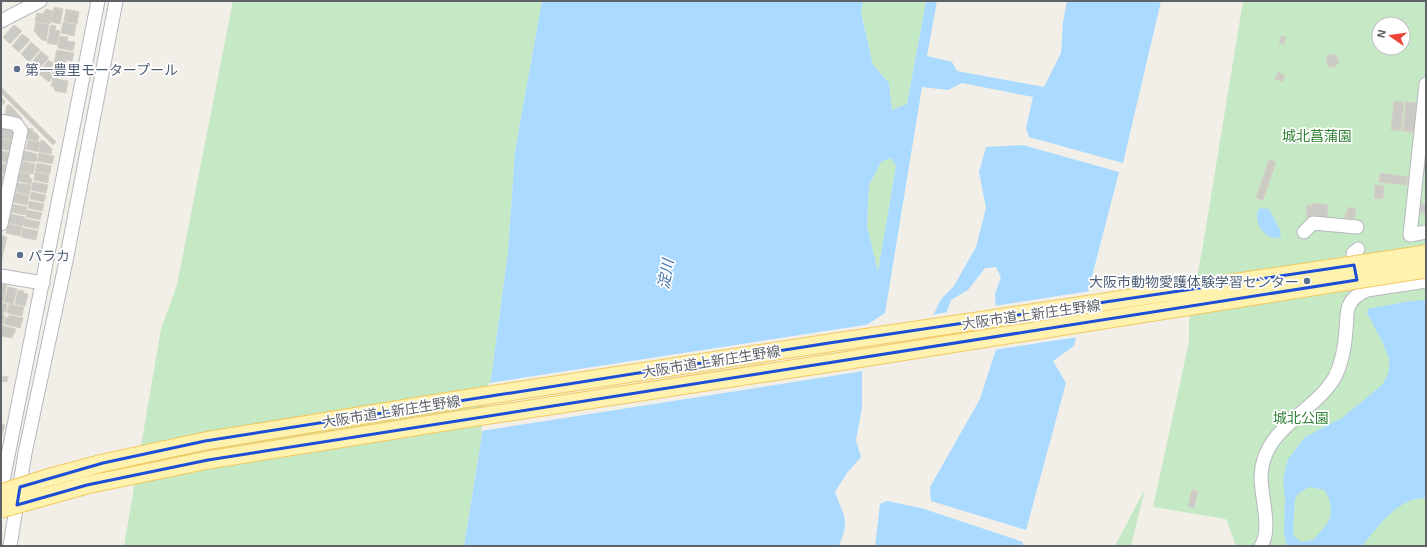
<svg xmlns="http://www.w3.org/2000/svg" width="1427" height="547" font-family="'Exo 2','Noto Sans JP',sans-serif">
	<rect width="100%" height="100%" fill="#f1efe8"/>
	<!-- green -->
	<g fill="#c5e8c5" fill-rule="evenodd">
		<path d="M233,1H542L515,151L508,252L491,379L464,546H124L161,329L177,285Z"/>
		<path d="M863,1H926L907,104L892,110L889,83L873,65L861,11Z"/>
		<path d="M1243,1H1426V546H1236L1226,519L1153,507L1189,342V321L1203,245ZM1379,24H1403V48H1379Z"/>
		<path d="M891,158L896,166L878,273L867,226L869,185L881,162Z"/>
		<path d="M1145,489L1131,546H1115Z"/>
	</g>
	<!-- water -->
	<g fill="#aadaff" fill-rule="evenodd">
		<path d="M542,1H863L861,12L873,65L889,83L892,110L907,104L926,1H937L927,56L952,62L957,71L1044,87L1061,53L1063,22L1067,1H1161L1123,163L1029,137L1026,128L1033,97L962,83L948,90L922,87L885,313L862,328V407L856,440L861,457L847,473L835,492C844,517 850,519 839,546H464L491,379L508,252L515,151ZM891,158L896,166L878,272L867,226L869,185L881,162Z"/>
		<path d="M1023,145L1119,172L1074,346L1053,361L1066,383L1026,530L931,501L930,487L980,399L998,343L995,294L1001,277L996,267L985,268L968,290L951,300L936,342L920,343L941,299L954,286L976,247L986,208L979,172L986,147Z"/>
		<path d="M1260,208L1269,209L1280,230L1281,237C1267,243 1250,220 1260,208Z"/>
		<path d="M1426,300V498C1399,496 1377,528 1362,546H1287L1284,534L1285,499L1283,479L1288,459L1305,437L1342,418L1383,384L1389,371V359L1383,343L1367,313L1368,309L1410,301ZM1310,487L1325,490C1337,514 1330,522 1313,540L1301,542L1294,536C1292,528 1294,522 1294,514C1295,497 1293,495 1310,487Z"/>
		<path d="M887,501L921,508L1023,542V546H875L880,504Z"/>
	</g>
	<!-- pier -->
	<g fill="#f1efe8">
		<path d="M1090,291L1078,337L994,350L996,342L994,306Z"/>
		<path d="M949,312L937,343H918L931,315Z"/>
		<path d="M871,324L864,329V371L481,431L489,383Z"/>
	</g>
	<!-- building -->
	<g fill="#cccac5" stroke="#d6d1c6">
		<path d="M54,7L63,9L60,24L51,22Z"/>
		<path d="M46,9L53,11L50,24L35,21L37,13L43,14Z"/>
		<path d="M66,9L79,12L77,24L64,21Z"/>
		<path d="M36,22L49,25L46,41L42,40L34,31Z"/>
		<path d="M63,22L76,25L74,36L61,33Z"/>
		<path d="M14,25L22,31L10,44L3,37Z"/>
		<path d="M51,25L56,26L55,30L60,31L57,45L47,43Z"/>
		<path d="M22,34L30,40L19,52L12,46Z"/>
		<path d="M60,36L68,37L67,41L75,42L73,51L58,48Z"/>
		<path d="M1281,36L1286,37L1284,45L1279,43Z"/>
		<path d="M31,42L40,50L29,62L21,54Z"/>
		<path d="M57,50L74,53L72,61L66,60L65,64L54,62Z"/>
		<path d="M41,51L49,58L38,70L30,64Z"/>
		<path d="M1329,54L1336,55L1339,62L1334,67H1328L1326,60Z"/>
		<path d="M49,60L54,64L50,69L52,71L50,73L52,78L49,82L38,73Z"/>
		<path d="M54,65L64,67L63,70L68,71L67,78L52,76Z"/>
		<path d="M1278,72L1285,76L1282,82L1275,79Z"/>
		<path d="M53,78L68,81L66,93L55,91L54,87L51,86Z"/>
		<path d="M1,87L56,142L53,145L1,93Z"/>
		<path d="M1,97L5,101L4,104H1Z"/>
		<path d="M1394,101L1404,102L1401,131L1391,130Z"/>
		<path d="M1406,102L1418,103L1415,133L1403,131Z"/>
		<path d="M7,105H10L22,118V119L5,116Z"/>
		<path d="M2,128L15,131L13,140L1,138Z"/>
		<path d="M26,128L33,129V132L36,133L39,136L38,141L24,138Z"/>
		<path d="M2,139L13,141L11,151L1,149Z"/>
		<path d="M28,140L40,142L38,152L26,149Z"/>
		<path d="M41,140L44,141V142H46V144L48,145L52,149L51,154L39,152Z"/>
		<path d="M1,151L11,153L7,163L1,161Z"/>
		<path d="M24,151L37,154L36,162L22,160Z"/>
		<path d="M39,153L54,156L52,164L37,161Z"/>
		<path d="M1424,154H1426V172H1423Z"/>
		<path d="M1269,160L1276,162L1263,200L1256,198Z"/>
		<path d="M22,161L35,164L33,174L20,171Z"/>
		<path d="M1,163L9,165L6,174L1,173Z"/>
		<path d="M37,163L51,166L50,174L35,171Z"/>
		<path d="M19,172L30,174L29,178L32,179L31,184L17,181Z"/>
		<path d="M35,172L49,175L48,183L34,180Z"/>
		<path d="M1380,173L1408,177L1407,185L1379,182Z"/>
		<path d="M1,175L6,176L4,186L1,185Z"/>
		<path d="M33,182L48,185L46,193L31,190Z"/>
		<path d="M17,183L31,185L29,195L16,192Z"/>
		<path d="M1375,185L1384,186L1383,199L1374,198Z"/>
		<path d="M31,192L46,195L44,202L30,199Z"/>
		<path d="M15,193L29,196L27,205L13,202Z"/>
		<path d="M29,201L44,204L42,211L28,208Z"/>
		<path d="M1312,203L1328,205L1327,219L1306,217L1307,205L1312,206Z"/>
		<path d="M1419,203L1426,204V213L1418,212Z"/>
		<path d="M12,204L27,207L25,215L11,212Z"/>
		<path d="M1348,207L1356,209L1354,219L1345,218V214H1347Z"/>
		<path d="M27,210L42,213L40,220L26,217Z"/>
		<path d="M10,214L25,217L23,226L8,223Z"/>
		<path d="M25,219L40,222L38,229L24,226Z"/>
		<path d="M8,224L22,227L20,236L6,233Z"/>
		<path d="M23,228L38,231L36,240L21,237Z"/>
		<path d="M1,235L7,237L1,262Z"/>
		<path d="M1,284L7,285L3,302L1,301Z"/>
		<path d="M8,287L17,289L13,304L4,302Z"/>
		<path d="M18,290L24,291L23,293L28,294L25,306L15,304Z"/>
		<path d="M1,303L7,304L6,312H4L3,314L1,313Z"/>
		<path d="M9,304L24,307L22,316L7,313Z"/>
		<path d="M1,315H5L3,324H1Z"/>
		<path d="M9,315L23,318L20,328L4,324L6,317L8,318Z"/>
		<path d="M1,325L16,329L12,338L1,336Z"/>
		<path d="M3,376L8,377L7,382L2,381Z"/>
		<path d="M1,424L5,425L1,439Z"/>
		<path d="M1192,490L1198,491L1194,508L1188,506Z"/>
	</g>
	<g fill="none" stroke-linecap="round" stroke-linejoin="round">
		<!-- minor casing -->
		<g stroke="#b5b8bc" stroke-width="15">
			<g id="minor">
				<path d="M1,21L40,1"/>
				<path d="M1426,84L1410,235L1426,232"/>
				<path d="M1,121L16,124L21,131L1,224"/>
				<path d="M1304,232L1313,223L1357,227"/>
				<path d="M1356,274L1353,253L1358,249"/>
				<path d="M1,276L43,283"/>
				<path d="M1,491L98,1"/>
				<path d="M10,546L25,453L66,261L116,1"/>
				<path d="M1261,546C1272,530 1261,497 1261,477C1262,428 1313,414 1335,377C1342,363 1345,345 1346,330C1347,323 1346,312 1349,306C1352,298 1360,293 1367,290L1426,281"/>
			</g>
		</g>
		<!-- minor -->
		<use href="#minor" stroke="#fff" stroke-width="13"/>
		<!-- major-bridge casing -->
		<g stroke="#f2c960" stroke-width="19" stroke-linecap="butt">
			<g id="major-bridge">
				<path d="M1,493L47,478L103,463L205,441L450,401L829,343L1426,254"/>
				<path d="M1,509L87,485L208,460L451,421L831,363L1426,269"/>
			</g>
		</g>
		<!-- major-bridge -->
		<use href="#major-bridge" stroke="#fff2af" stroke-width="17"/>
	</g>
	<!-- marked area -->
	<path fill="none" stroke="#1d4ed8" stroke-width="3" stroke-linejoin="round" d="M1354,265L1357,280L208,460L87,485L17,505L20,487L103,463L205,441L829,343Z"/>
	<!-- markers -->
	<g fill="#5c6f8a" stroke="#fff" stroke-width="1.5">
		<circle cx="17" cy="69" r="4"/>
		<circle cx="20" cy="255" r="4"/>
		<circle cx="1307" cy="281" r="4"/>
	</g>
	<g text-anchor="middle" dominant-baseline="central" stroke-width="3.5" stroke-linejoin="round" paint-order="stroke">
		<!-- service labels -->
		<g font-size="14" fill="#4e5e75" stroke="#fff" text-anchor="start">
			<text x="25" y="69">第一豊里モータープール</text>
			<text x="28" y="255">パラカ</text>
			<text x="1299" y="281" text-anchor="end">大阪市動物愛護体験学習センター</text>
		</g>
		<!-- park labels -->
		<g font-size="14" fill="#348238" stroke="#fff">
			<text x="1317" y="135">城北菖蒲園</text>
			<text x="1301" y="417">城北公園</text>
		</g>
		<!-- street labels -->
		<g font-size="14" fill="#5f6368" stroke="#fff">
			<text transform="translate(1031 314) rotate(-8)">大阪市道上新庄生野線</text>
			<text transform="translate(711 361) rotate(-9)">大阪市道上新庄生野線</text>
			<text transform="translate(391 411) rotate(-9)">大阪市道上新庄生野線</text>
		</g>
		<!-- water labels -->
		<g font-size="15" font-style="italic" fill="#4174aa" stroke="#fff">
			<text transform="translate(665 274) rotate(-81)">淀川</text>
		</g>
	</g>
	<!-- border -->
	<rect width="1427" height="547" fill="none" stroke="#5f6368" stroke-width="4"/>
	<!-- north arrow -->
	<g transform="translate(1391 36) rotate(283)"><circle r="19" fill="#ffffff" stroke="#bfc1c3"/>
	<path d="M0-3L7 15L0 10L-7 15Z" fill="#ea4335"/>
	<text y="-6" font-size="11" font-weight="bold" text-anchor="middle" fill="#5f6368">N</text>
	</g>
</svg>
